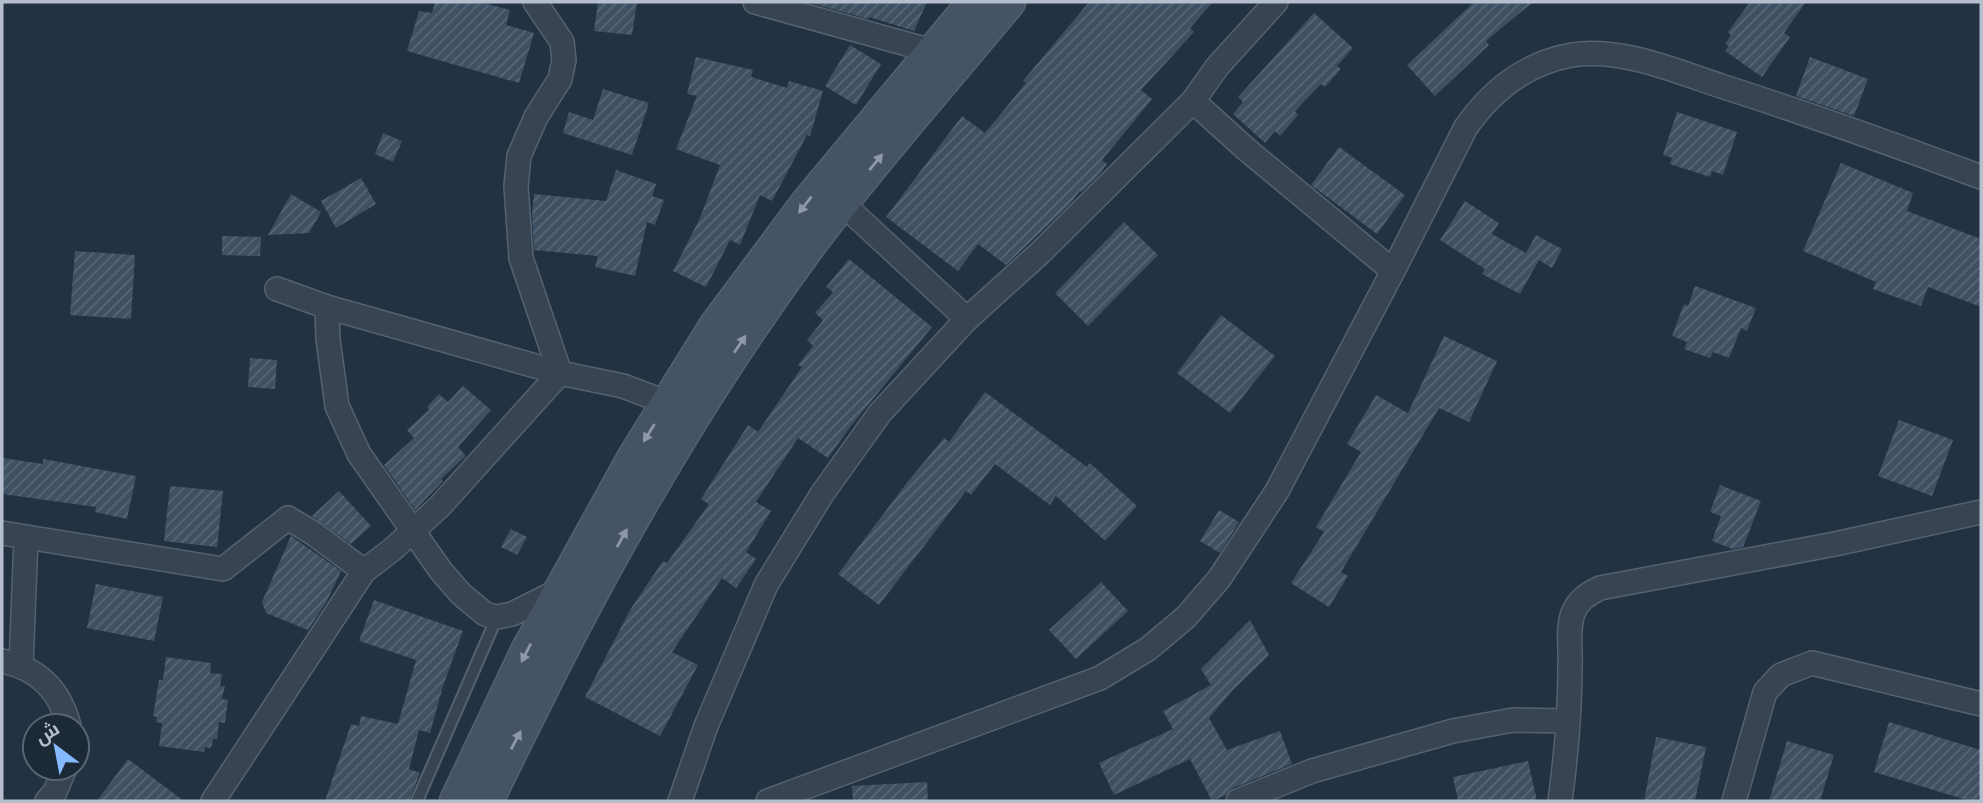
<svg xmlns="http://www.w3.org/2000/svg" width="1983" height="803" font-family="'Alegreya Sans',Cairo,sans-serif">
	<defs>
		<pattern id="building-hatch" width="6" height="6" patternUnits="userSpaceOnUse" patternTransform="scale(1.75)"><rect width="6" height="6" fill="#3f5062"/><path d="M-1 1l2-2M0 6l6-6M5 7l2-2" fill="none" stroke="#586777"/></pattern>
	</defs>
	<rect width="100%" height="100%" fill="#233242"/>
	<!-- building -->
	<g fill="url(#building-hatch)">
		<path d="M435,2H480L510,10L506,25L534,33L519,83L407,51L419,11L432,13Z"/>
		<path d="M598,2H637L632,35L594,31Z"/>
		<path d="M807,2H927L914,31L869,17L868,19Z"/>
		<path d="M1089,2H1213L1190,28L1194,32L1141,90L1152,99L1102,160L1107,164L1098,176L1081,192L1080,191L1070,204L1006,265L978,244L958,271L886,217L962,116L985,133L1026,83L1023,81Z"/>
		<path d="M1474,2H1533L1486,41L1489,45L1435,96L1407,65Z"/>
		<path d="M1750,2H1806L1784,33L1790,37L1762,77L1725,51L1729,46L1725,44L1731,35L1728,32Z"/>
		<path d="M1314,13L1353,48L1337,66L1341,69L1325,87L1321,84L1295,111L1298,115L1280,136L1275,131L1265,143L1233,114L1243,102L1238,97Z"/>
		<path d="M850,45L881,64L856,105L825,86Z"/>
		<path d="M696,57L753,70L751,77L787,88L789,81L823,91L810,136L807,135L772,201L760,195L740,245L730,240L706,287L673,271L700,218L720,165L676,149L697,96L687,94Z"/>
		<path d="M1810,57L1868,79L1854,116L1796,96Z"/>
		<path d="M603,89L649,103L632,155L563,133L569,112L593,120Z"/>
		<path d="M1677,112L1737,132L1723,175L1712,171L1710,177L1670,164L1672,158L1663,155Z"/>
		<path d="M383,133L402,141L393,162L375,154Z"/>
		<path d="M1339,147L1405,195L1377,234L1311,185Z"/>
		<path d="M1841,163L1913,193L1907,211L1981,239V307L1928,287L1921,306L1873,289L1876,282L1803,251Z"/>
		<path d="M616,170L656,184L652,196L664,200L655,225L647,222L635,276L595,267L598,256L534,250L532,215L534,194L606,201Z"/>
		<path d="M361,178L376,204L336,228L321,201Z"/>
		<path d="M291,194L321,212L309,233L268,235Z"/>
		<path d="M1465,201L1499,223L1492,234L1526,253L1536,235L1562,249L1552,268L1539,260L1520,294L1482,274L1485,269L1440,240Z"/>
		<path d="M1124,222L1158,255L1088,326L1055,293Z"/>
		<path d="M222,236L261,237L260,256L222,255Z"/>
		<path d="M75,251L135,255L131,319L70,315Z"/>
		<path d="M849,259L932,327L850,427L828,458L798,438L756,502L771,511L746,552L756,559L736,588L722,578L672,652L698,665L660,736L585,697L630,610L663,561L667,563L709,504L701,499L748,425L758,432L802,367L798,365L813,346L807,340L823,320L815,313L833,292L826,287Z"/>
		<path d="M1695,286L1756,308L1747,331L1741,328L1729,358L1713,352L1710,358L1684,349L1687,342L1672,336L1684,304L1688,306Z"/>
		<path d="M1221,315L1275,356L1230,413L1177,373Z"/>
		<path d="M1444,336L1497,361L1469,422L1439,408L1341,572L1348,576L1329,607L1291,583L1324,532L1316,527L1361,452L1347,444L1376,395L1408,413Z"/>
		<path d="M250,358L277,360L275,389L248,387Z"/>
		<path d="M463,386L491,410L458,447L466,456L441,479L443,481L415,510L384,465L414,438L407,430L429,410L427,407L439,394L448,402Z"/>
		<path d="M985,392L1087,467L1090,463L1137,506L1105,541L1056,496L1050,505L995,464L971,495L966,491L879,605L838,574L909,480L944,438L949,442Z"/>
		<path d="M1899,420L1953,440L1932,496L1878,476Z"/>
		<path d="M2,458L43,464V459L136,476L127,519L95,512L96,507L2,494Z"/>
		<path d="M1720,485L1761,501L1743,547L1733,549L1712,541L1721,516L1710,512Z"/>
		<path d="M170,486L223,491L217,547L164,541Z"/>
		<path d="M339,491L371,526L351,544L312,516Z"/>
		<path d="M1219,510L1239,522L1220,553L1200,541Z"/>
		<path d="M511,529L527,537L517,555L501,547Z"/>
		<path d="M291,536L341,571L327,601L308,630L266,613L262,602Z"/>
		<path d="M1101,582L1128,611L1076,659L1049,630Z"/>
		<path d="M96,584L163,597L154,641L87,628Z"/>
		<path d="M374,600L463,631L443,686L430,733L419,730L409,769L420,773L409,801H325L351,724L359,726L361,716L398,724L416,660L359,641Z"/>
		<path d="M1250,620L1269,655L1233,690L1209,718L1227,750L1280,731L1292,764L1233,788L1226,795L1212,801L1190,759L1114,795L1099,763L1173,729L1163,711L1211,685L1201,669Z"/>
		<path d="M166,657L211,663L210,673L222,674L220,686H225L222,699L228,700L225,723L219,722L217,739H213L211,748L205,747L204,752L159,746L162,723L156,722L157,717L153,716L159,680H163Z"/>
		<path d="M1889,722L1981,750V790L1978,801H1970L1874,772Z"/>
		<path d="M1656,737L1706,747L1695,801H1644Z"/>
		<path d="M1787,741L1834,755L1820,801H1769Z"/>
		<path d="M128,759L184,801H97Z"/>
		<path d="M1528,761L1537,801H1458L1453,777Z"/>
		<path d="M927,782L928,801H853L852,786Z"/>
	</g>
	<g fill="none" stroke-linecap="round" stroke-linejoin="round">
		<!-- lane casing -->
		<g stroke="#55616f" stroke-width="14">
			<path id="lane" d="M417,801L497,617"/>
		</g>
		<!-- street casing -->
		<g stroke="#55616f" stroke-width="26">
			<g id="street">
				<path d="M535,2L562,42L564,60L560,79L536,117L519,156L516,186L521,258L560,373"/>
				<path d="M755,2L932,51"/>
				<path d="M1193,101L1246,149L1393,271"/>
				<path d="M843,204L967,319"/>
				<path d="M277,289L327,307L560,373L623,386L668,403"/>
				<path d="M327,307L328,339L337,406L359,454L441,571L461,594L485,614L497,617L512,614L562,589"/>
				<path d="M2,533L223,569L288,518L313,533L364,571"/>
				<path d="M2,661C39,669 60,690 69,726"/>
				<path d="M21,666L26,538"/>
				<path d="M47,801L55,792L65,768"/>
				<path d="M213,801L364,571L393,549L440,506L560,373"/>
				<path d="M680,801L706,726L766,585L822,494L880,413L967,319L1041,252L1193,101L1217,67L1276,2"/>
				<path d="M768,801L1100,678L1148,649L1186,617L1219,579L1277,491L1393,271L1466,127C1492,90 1526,63 1572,55C1620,47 1676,71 1721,86C1809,114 1895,145 1981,177"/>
				<path d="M1238,801L1312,771L1453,731L1513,720L1568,721"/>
				<path d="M1560,801C1566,757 1570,712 1570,666C1571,649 1567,630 1573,613C1578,600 1588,594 1600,588L1835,544L1981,512"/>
				<path d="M1734,801L1765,692L1781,675L1812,663L1981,704"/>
			</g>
		</g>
		<!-- secondary casing -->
		<g stroke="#55616f" stroke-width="35">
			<g id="secondary">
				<path d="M456,801L527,651L634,457L716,325L807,203L974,2"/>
				<path d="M487,801C507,758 529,716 550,673C625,525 709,381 808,247C871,163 942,83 1009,2"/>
			</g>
		</g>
		<!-- lane -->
		<use href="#lane" stroke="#384452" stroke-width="10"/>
		<!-- street -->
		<use href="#street" stroke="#384452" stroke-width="23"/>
		<!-- secondary -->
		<use href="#secondary" stroke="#455365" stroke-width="32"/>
	</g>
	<!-- one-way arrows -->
	<defs><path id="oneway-solid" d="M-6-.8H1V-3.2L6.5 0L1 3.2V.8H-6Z" transform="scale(1.75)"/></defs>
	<g fill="#8d99a8">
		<use href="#oneway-solid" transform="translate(876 162) rotate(-51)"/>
		<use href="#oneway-solid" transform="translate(805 205) rotate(128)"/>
		<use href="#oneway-solid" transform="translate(740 344) rotate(-56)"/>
		<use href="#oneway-solid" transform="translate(649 433) rotate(122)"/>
		<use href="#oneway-solid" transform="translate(622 538) rotate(-61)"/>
		<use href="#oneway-solid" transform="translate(526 653) rotate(117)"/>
		<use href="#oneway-solid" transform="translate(516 740) rotate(-62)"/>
	</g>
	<!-- border -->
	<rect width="1983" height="803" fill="none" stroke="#b4becc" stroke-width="7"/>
	<!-- north arrow -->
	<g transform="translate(56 747) rotate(328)"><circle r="33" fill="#1c2937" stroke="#596573" stroke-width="2"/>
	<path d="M0-5L12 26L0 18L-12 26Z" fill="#86baff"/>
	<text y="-10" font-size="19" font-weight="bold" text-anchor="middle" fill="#b4becc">ش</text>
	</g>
</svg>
